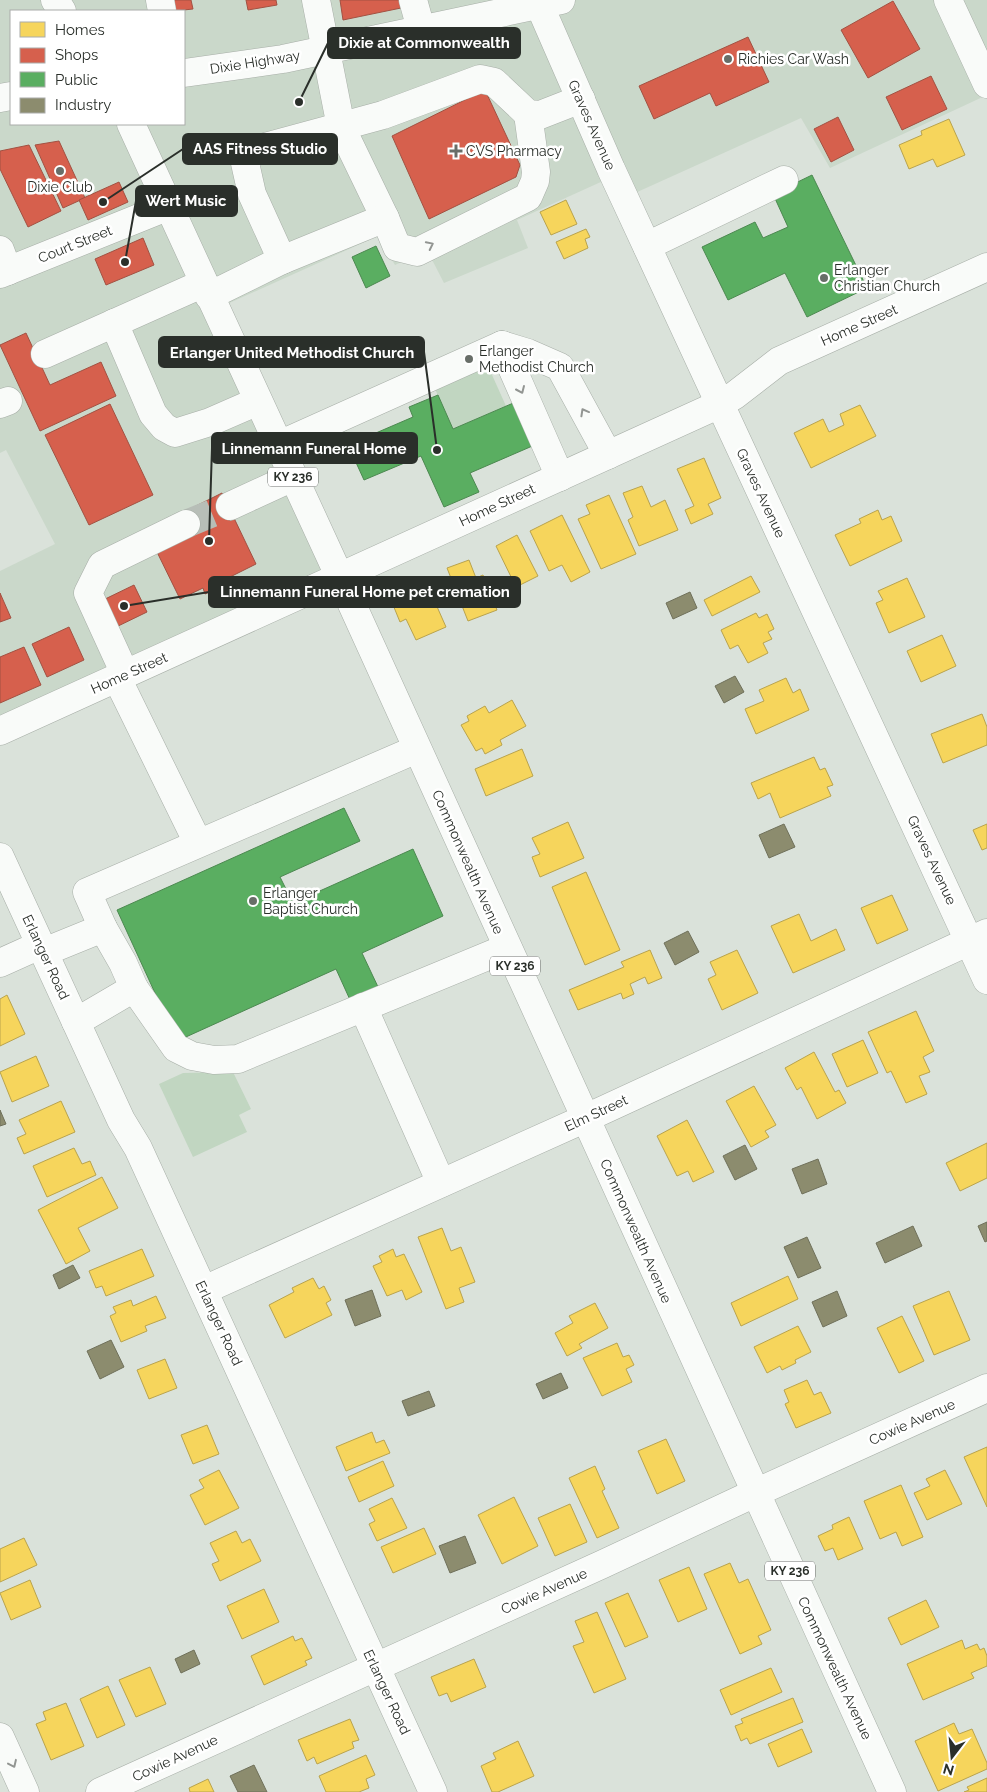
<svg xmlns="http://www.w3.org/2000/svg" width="987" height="1792" font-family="Raleway,sans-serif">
	<rect width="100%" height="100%" fill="#dae2da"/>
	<!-- built -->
	<path fill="#cad8ca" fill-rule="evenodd" d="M0,0H987V95L830,168L801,118L624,198L614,176L517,220L528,248L444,283L427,250L395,265L378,236L216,309L339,578L0,731V571L55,544L6,450L0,453ZM11,11H184V124H11Z"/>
	<!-- green -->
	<g fill="#c1d6c1">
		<path d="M488,366L506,406L453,429L435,389Z"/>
		<path d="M233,1072L251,1109L239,1115L247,1132L193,1157L159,1084L183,1073Z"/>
	</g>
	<!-- homes -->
	<g fill="#f6d55c" stroke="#b9a34d">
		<path d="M949,119L965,155L937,167L933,159L909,169L899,145L922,135L921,131Z"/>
		<path d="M566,200L577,224L551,235L540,212Z"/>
		<path d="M586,229L590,237L585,239L588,248L564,259L556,242Z"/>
		<path d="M860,405L876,436L811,468L794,433L823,419L829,432L844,425L840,414Z"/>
		<path d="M704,458L721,498L708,504L713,514L691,524L685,510L694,506L677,469Z"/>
		<path d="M642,486L651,507L665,500L678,530L639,546L628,520L633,517L623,493Z"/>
		<path d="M609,495L636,554L601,569L578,519L590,514L586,505Z"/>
		<path d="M878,510L882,520L891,516L902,541L850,566L835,535L861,523L859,519Z"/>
		<path d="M562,515L590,572L571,582L562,565L549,571L530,531Z"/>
		<path d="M517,535L538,576L516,587L496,546Z"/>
		<path d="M469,560L476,578L483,575L497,610L468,621L447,568Z"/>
		<path d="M751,576L760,592L712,616L704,600Z"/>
		<path d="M907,578L925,617L889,633L876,603L883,600L878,591Z"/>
		<path d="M427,584L446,627L416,640L406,619L400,622L391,600Z"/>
		<path d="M756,613L759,618L767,614L774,629L768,632L772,639L763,643L768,653L748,663L738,645L730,649L721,630Z"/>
		<path d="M942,635L956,666L921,682L907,651Z"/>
		<path d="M786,678L793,693L800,689L809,710L756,734L745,709L764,701L759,690Z"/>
		<path d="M512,700L526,726L500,740L502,745L485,754L482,748L476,751L461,725L469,721L467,716L485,706L489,713Z"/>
		<path d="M982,714L987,727V745L943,763L931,734Z"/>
		<path d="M522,749L533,776L486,796L475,769Z"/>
		<path d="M814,757L820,770L825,768L833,785L827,787L831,796L780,818L770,793L758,799L751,783Z"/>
		<path d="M568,822L584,858L540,877L532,857L540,854L532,838Z"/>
		<path d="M987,824V848L982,850L973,830Z"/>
		<path d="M586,872L620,950L585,965L552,887Z"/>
		<path d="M892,895L908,930L877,944L861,908Z"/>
		<path d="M799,914L811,941L836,929L845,950L793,973L771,926Z"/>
		<path d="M650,950L662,978L648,984L645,977L630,984L634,994L623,999L621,993L578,1010L569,990L624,967L621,962Z"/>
		<path d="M737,950L758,993L722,1010L708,979L716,975L710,962Z"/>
		<path d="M7,995L25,1034L0,1046V999Z"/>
		<path d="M916,1011L934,1051L923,1057L930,1072L919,1076L927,1094L906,1103L891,1071L887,1073L868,1032Z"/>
		<path d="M863,1040L878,1073L847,1087L832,1054Z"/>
		<path d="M814,1052L835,1092L839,1090L846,1103L817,1119L801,1087L797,1090L785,1068Z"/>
		<path d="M36,1056L49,1086L12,1102L0,1072Z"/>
		<path d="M754,1086L776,1125L765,1131L769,1137L751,1147L726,1101Z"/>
		<path d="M61,1101L75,1132L24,1154L17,1138L26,1134L19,1120Z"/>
		<path d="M687,1120L714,1172L693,1182L688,1171L677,1176L657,1136Z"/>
		<path d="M987,1143V1178L960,1191L946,1163Z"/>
		<path d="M74,1148L82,1164L90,1161L96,1175L47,1197L33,1166Z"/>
		<path d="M102,1177L118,1208L78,1228L90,1251L66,1264L38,1210Z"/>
		<path d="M442,1228L451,1251L461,1247L475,1282L459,1288L464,1302L446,1309L418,1237Z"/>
		<path d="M142,1249L154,1276L106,1296L102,1286L96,1288L89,1271Z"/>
		<path d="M393,1249L396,1257L404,1254L422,1292L406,1300L402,1290L387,1296L373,1266L382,1262L379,1256Z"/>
		<path d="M788,1276L798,1299L741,1326L731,1303Z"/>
		<path d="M313,1278L319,1289L324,1286L331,1300L326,1303L332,1315L285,1338L269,1305L294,1292L292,1288Z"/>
		<path d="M949,1291L970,1340L934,1355L913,1306Z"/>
		<path d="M156,1296L166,1318L145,1326L147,1331L121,1342L110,1316L116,1313L113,1307L131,1300L133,1306Z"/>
		<path d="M595,1303L608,1328L579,1344L582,1348L567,1356L555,1333L573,1323L569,1316Z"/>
		<path d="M902,1316L924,1361L899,1373L877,1328Z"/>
		<path d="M798,1326L811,1352L795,1360L796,1363L782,1370L780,1366L767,1373L754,1347Z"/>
		<path d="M617,1343L623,1357L629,1355L634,1365L626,1369L632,1382L602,1396L583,1358Z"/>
		<path d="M165,1359L177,1388L149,1399L137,1370Z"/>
		<path d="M807,1380L814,1395L821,1392L831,1413L796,1428L785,1404L789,1402L784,1390Z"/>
		<path d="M207,1425L219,1454L193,1464L181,1435Z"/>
		<path d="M372,1432L376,1443L384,1440L390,1453L346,1471L336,1447Z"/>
		<path d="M666,1439L685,1481L657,1494L638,1451Z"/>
		<path d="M987,1447V1507L964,1457Z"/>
		<path d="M383,1461L394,1486L359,1502L348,1477Z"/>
		<path d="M595,1466L605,1489L602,1491L619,1528L597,1538L569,1478Z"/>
		<path d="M219,1470L239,1508L205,1525L190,1495L204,1488L199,1480Z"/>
		<path d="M945,1470L962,1504L927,1520L914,1493L930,1486L926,1479Z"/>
		<path d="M901,1485L923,1537L902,1546L896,1532L880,1539L864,1501Z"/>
		<path d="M514,1497L538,1546L502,1564L478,1515Z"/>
		<path d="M392,1498L407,1528L377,1541L369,1524L375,1521L369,1509Z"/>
		<path d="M570,1504L587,1542L555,1556L538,1518Z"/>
		<path d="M849,1517L863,1549L838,1560L833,1548L825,1551L818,1536L833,1529L832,1525Z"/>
		<path d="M424,1528L436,1554L393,1573L381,1547Z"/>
		<path d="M236,1531L242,1543L250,1539L261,1561L220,1581L212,1564L219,1561L210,1543Z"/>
		<path d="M24,1538L37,1565L0,1582V1549Z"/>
		<path d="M730,1563L739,1583L748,1579L771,1630L758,1636L762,1644L740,1654L704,1574Z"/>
		<path d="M689,1567L707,1609L678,1622L659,1580Z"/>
		<path d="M30,1580L41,1607L11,1620L0,1593Z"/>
		<path d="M264,1589L279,1622L242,1639L227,1606Z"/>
		<path d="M628,1593L648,1637L625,1647L605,1603Z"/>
		<path d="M926,1600L939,1627L901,1645L888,1618Z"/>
		<path d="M597,1612L626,1679L594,1693L573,1646L584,1642L575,1621Z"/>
		<path d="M293,1636L295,1641L302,1638L312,1658L305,1661L307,1665L264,1685L251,1656Z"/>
		<path d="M962,1640L965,1649L977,1644L980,1650L984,1648L987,1656V1666L971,1673L974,1678L923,1700L907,1664Z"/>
		<path d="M474,1659L486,1687L451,1702L447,1693L439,1696L431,1677Z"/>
		<path d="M150,1667L166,1704L136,1717L119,1680Z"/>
		<path d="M771,1668L782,1692L731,1715L720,1690Z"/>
		<path d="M108,1686L125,1725L97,1738L80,1699Z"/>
		<path d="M793,1698L803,1722L750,1744L747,1738L741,1741L735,1726L743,1723L741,1719Z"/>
		<path d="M66,1703L84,1746L51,1760L36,1724L46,1720L43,1712Z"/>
		<path d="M350,1719L359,1740L352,1742L354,1748L317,1764L314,1757L307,1761L298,1740Z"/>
		<path d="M954,1723L959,1734L972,1729L987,1763V1769L938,1791L915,1741Z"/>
		<path d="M802,1729L812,1752L778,1767L768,1744Z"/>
		<path d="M518,1741L534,1776L498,1792H492L481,1766L496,1759L493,1753Z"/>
		<path d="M366,1755L375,1775L366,1779L369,1788L359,1792H326L319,1776Z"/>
		<path d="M987,1778V1792H964L969,1790L967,1787Z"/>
		<path d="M208,1779L214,1792H190L189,1788Z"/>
	</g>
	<!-- shops -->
	<g fill="#d6604d" stroke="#a25142">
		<path d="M172,0H191L193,9L174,11Z"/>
		<path d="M246,0H276L277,5L248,10Z"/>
		<path d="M340,0H400L401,8L343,20Z"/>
		<path d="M893,1L920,49L868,78L841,30Z"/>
		<path d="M748,37L769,82L716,106L710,93L654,119L639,86Z"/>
		<path d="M931,76L947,109L902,130L886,97Z"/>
		<path d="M485,90L520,165L516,177L429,219L392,136Z"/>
		<path d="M838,117L854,150L831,162L814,129Z"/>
		<path d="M59,141L85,198L63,208L35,145Z"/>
		<path d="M29,145L61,211L28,227L0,169V151Z"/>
		<path d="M119,182L128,202L88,220L79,200Z"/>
		<path d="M143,238L154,265L106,285L95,259Z"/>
		<path d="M26,333L50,385L101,362L116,396L40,431L0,345Z"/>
		<path d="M110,404L153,495L89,525L45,435Z"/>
		<path d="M222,493L256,564L224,580L226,584L205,594L203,588L180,599L156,550L182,513Z"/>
		<path d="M134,585L147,612L114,628L101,601Z"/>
		<path d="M0,593L11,618L0,622Z"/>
		<path d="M69,627L84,660L47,677L32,644Z"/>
		<path d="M24,647L41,685L0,703V657Z"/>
	</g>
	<!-- public -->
	<g fill="#5aae61" stroke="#4c8850">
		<path d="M812,175L867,288L807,317L785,273L728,300L702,247L755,222L763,238L788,227L773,194Z"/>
		<path d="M376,246L390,276L366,288L352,257Z"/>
		<path d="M438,395L453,429L518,401L537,444L470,473L479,492L444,507L421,456L364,480L348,445L413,417L409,407Z"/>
		<path d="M344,808L360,841L280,877L293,903L413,849L443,916L362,953L379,989L351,1002L336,969L177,1041L117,910Z"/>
	</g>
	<!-- industry -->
	<g fill="#8c8c6e" stroke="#6f705a">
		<path d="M690,592L697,608L673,619L666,603Z"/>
		<path d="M735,676L744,692L724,703L715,686Z"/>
		<path d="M784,824L795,847L769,858L759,835Z"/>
		<path d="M688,931L699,952L675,965L664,943Z"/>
		<path d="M0,1110L6,1124L0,1126Z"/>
		<path d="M745,1145L757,1169L735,1180L723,1156Z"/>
		<path d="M818,1159L827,1184L802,1194L792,1169Z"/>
		<path d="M987,1222V1241L985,1242L978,1226Z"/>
		<path d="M913,1226L922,1246L885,1263L876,1243Z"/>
		<path d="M807,1237L821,1268L798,1278L784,1247Z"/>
		<path d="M73,1265L80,1278L59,1289L53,1275Z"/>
		<path d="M372,1290L381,1316L355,1326L345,1300Z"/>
		<path d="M837,1291L847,1316L823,1327L812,1302Z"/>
		<path d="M111,1340L124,1367L100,1379L87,1351Z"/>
		<path d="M561,1373L568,1388L543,1399L536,1384Z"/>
		<path d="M429,1391L435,1406L408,1416L402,1401Z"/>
		<path d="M465,1536L476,1563L450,1573L439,1546Z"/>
		<path d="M194,1650L200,1664L181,1673L175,1659Z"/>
		<path d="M254,1765L267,1792H238L230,1776Z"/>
	</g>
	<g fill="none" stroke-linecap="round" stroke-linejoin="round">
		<!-- minor-tunnel -->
		<path stroke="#b7beb7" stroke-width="28" stroke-dasharray="28 14" stroke-linecap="butt" d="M186,524L230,506"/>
		<!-- minor casing -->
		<g stroke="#a7aea7" stroke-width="29">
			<g id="minor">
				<path d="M160,0L162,11"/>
				<path d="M316,0L341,127L385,218L397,247L417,252L528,197L535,181L536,172L528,114"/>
				<path d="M413,0L421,29"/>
				<path d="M948,0L987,84"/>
				<path d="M539,4L611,169L987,980"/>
				<path d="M647,246L784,180"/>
				<path d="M0,250L8,271"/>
				<path d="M282,260L252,194L245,163L254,150L383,115L480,79L494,82L528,114L540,115L581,99"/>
				<path d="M0,274L169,206"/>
				<path d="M209,296L282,260L385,218"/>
				<path d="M114,323L153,414L164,427L175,433L210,422L258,401"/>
				<path d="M502,345L560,477"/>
				<path d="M45,354L204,283"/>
				<path d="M0,404L8,401"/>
				<path d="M279,445L502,345L528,353L560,367L608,455"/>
				<path d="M230,506L293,477"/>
				<path d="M125,674L88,593L102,565L186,524"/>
				<path d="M117,678L198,843"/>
				<path d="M0,731L720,404L735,395L779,361L987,267"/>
				<path d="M0,857L121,1120L138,1148L433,1792"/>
				<path d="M103,928L87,892L417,749"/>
				<path d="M44,952L103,928L123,963L134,988L76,1022"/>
				<path d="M0,963L40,945"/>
				<path d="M134,988L176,1048L192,1056L214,1060L238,1059L507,948"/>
				<path d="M363,1007L441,1183"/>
				<path d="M204,1290L584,1119L987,933"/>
				<path d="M0,1737L25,1792"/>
				<path d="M100,1792L603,1564L755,1493L987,1388"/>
			</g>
		</g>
		<!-- major casing -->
		<g stroke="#a7aea7" stroke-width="29">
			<g id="major">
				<path d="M55,0L62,11"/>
				<path d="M184,73L283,59L561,0"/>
				<path d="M0,98L11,96"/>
				<path d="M131,124L330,556L892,1792"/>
			</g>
		</g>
		<!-- minor -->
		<use href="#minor" stroke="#f9fbf9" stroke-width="28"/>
		<!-- major -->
		<use href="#major" stroke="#f9fbf9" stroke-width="28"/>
	</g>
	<!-- one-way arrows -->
	<defs><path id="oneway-chevron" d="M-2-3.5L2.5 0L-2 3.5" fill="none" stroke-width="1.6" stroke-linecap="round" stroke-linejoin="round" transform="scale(1.25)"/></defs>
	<g stroke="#929592">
		<use href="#oneway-chevron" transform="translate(430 245) rotate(-26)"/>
		<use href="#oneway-chevron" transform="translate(521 390) rotate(66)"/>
		<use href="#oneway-chevron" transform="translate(584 412) rotate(-119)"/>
		<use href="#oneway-chevron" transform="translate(13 1764) rotate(65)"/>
	</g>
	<!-- markers -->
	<g fill="#686e68" stroke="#fff" stroke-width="2">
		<circle cx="728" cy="59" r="5"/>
		<path d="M453.5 143.5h5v5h5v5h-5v5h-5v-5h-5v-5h5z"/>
		<circle cx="60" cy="171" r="5"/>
		<circle cx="824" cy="278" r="5"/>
		<circle cx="469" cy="359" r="5"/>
		<circle cx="253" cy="901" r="5"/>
	</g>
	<g text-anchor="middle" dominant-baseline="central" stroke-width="5" stroke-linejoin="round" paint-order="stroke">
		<!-- shield labels -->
		<g fill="#fff" stroke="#6a6d6a" stroke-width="1">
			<rect x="268" y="467.5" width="50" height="19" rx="4"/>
			<rect x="490" y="956.5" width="50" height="19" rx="4"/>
			<rect x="765" y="1561.5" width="50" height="19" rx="4"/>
		</g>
		<g font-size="12" font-weight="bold" fill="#2a2f2a">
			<text x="293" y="477">KY 236</text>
			<text x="515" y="966">KY 236</text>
			<text x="790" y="1571">KY 236</text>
		</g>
		<!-- poi labels -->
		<g font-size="14" fill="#2a2f2a" stroke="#fff" text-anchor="start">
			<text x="738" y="59">Richies Car Wash</text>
			<text x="466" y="151">CVS Pharmacy</text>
			<text x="60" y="187" text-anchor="middle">Dixie Club</text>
			<text x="834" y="270">Erlanger<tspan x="834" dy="16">Christian Church</tspan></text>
			<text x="479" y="351">Erlanger<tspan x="479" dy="16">Methodist Church</tspan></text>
			<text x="263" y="893">Erlanger<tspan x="263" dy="16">Baptist Church</tspan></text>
		</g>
		<!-- street labels -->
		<g font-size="14" fill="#2a2f2a" stroke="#fff">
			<text transform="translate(255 62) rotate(-9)">Dixie Highway</text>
			<text transform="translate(592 125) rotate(66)">Graves Avenue</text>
			<text transform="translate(75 244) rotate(-22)">Court Street</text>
			<text transform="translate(859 325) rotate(-24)">Home Street</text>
			<text transform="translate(761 493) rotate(65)">Graves Avenue</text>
			<text transform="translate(497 505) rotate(-25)">Home Street</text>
			<text transform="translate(129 673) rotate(-24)">Home Street</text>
			<text transform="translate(932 860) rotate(65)">Graves Avenue</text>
			<text transform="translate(468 862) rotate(66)">Commonwealth Avenue</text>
			<text transform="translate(46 957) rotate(65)">Erlanger Road</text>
			<text transform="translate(596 1113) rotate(-25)">Elm Street</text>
			<text transform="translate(636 1231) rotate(66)">Commonwealth Avenue</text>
			<text transform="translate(219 1323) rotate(65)">Erlanger Road</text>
			<text transform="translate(912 1422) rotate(-24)">Cowie Avenue</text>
			<text transform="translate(544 1591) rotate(-24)">Cowie Avenue</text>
			<text transform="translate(835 1668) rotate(65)">Commonwealth Avenue</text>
			<text transform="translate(387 1692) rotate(65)">Erlanger Road</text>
			<text transform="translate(175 1758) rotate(-25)">Cowie Avenue</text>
		</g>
	</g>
	<!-- callouts -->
	<path fill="none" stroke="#2a2f2a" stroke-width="2" d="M299 102L328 43M103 202L183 149M125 262L136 201M437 450L424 352M209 541L212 448M124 606L209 592"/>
	<g fill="#2a2f2a" stroke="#fff" stroke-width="2">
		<circle cx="299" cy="102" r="5"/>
		<circle cx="103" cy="202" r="5"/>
		<circle cx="125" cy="262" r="5"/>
		<circle cx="437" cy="450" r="5"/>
		<circle cx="209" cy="541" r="5"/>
		<circle cx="124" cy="606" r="5"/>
	</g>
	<g fill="#2a2f2a" stroke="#2a2f2a" stroke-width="2">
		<rect x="328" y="28" width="192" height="30" rx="5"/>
		<rect x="183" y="134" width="154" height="30" rx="5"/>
		<rect x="136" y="186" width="101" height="30" rx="5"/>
		<rect x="159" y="337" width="265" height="30" rx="5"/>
		<rect x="212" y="433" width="205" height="30" rx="5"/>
		<rect x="209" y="577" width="311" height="30" rx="5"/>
	</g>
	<g font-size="15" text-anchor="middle" font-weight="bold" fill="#fff">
		<text x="424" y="48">Dixie at Commonwealth</text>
		<text x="260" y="154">AAS Fitness Studio</text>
		<text x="186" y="206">Wert Music</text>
		<text x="292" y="358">Erlanger United Methodist Church</text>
		<text x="314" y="454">Linnemann Funeral Home</text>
		<text x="365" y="597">Linnemann Funeral Home pet cremation</text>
	</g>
	<!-- legend -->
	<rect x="10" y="10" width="175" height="115" fill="#ffffff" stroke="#aaacaa"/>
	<rect x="20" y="22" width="25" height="15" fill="#f6d55c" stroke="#aaacaa"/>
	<text x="55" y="35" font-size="15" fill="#2a2f2a">Homes</text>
	<rect x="20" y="48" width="25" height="15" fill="#d6604d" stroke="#aaacaa"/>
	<text x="55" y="60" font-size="15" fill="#2a2f2a">Shops</text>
	<rect x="20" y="72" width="25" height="15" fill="#5aae61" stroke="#aaacaa"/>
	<text x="55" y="85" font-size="15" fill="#2a2f2a">Public</text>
	<rect x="20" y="98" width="25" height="15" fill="#8c8c6e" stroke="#aaacaa"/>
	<text x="55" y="110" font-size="15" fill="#2a2f2a">Industry</text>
	<!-- north arrow -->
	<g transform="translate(952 1757) rotate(196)" stroke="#ffffff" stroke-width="4" paint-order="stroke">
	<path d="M0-4L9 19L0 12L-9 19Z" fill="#2a2f2a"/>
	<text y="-8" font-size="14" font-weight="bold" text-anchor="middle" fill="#2a2f2a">N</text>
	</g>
</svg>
